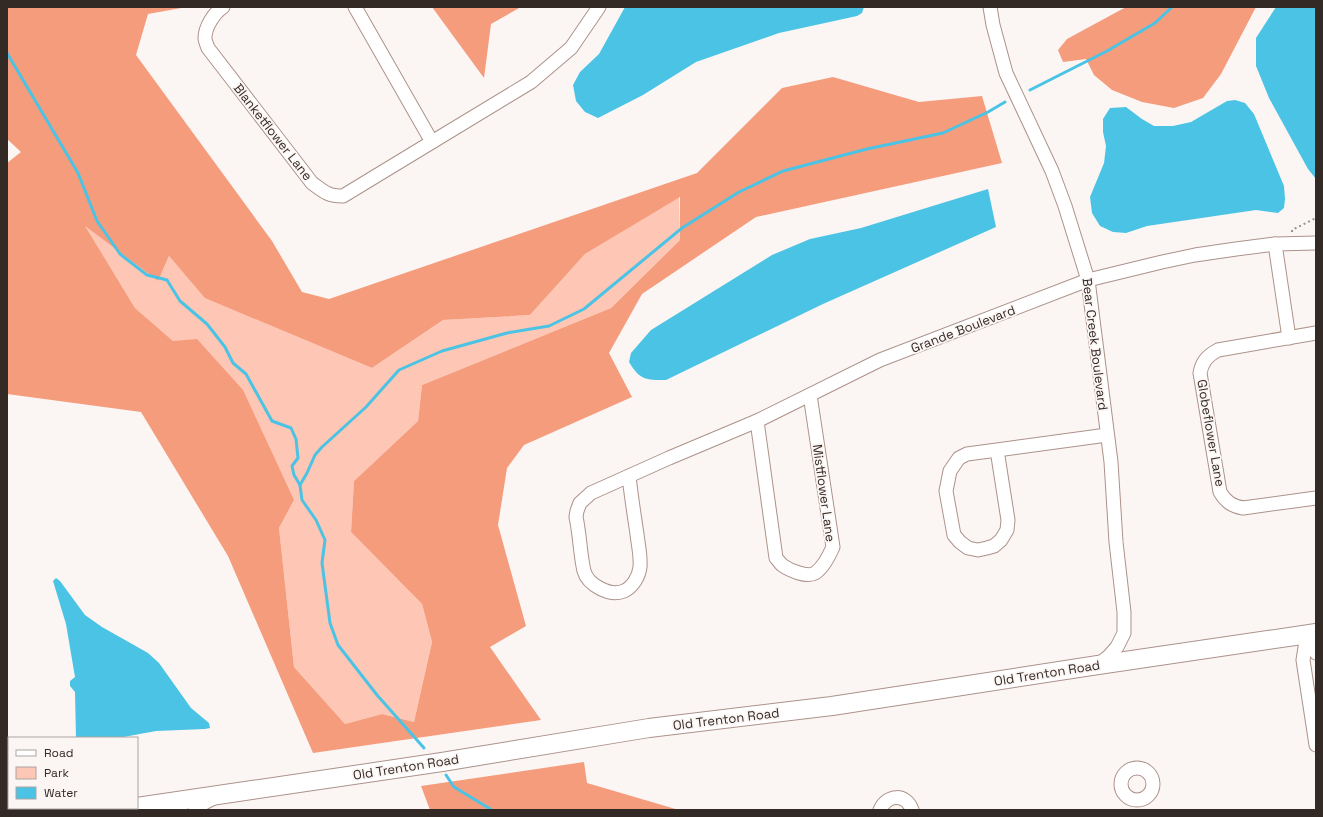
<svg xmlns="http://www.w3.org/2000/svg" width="1323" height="817" font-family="'Space Grotesk',sans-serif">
	<rect width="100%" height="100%" fill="#fbf6f4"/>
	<!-- green -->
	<path fill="#fec7b5" d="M679,197L680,240L611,308L422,385L418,421L354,481L351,532L422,604L432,642L414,722L382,714L345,724L294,667L279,528L294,500L173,341L135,308L84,225L158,281L169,256L206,298L372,368L443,320L530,315L585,254Z"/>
	<!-- forest -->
	<g fill="#f59c7d" fill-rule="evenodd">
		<path d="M7,7H187L148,14L136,55L272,241L302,292L329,299L697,173L782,88L833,77L919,102L982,96L1002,163L756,217L642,294L609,353L632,397L524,445L507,468L498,525L526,626L490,647L541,720L313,753L228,556L141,412L7,394V163L21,152L7,139ZM680,197V240L611,308L422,385L418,421L354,481L351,532L422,604L432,642L414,722L382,714L345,724L294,667L279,528L294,500L243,390L197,339L173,341L135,308L85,226L158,281L169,256L205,298L372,368L443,320L530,315L585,254Z"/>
		<path d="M432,7H521L491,24L484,78Z"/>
		<path d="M1126,7H1256L1221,74L1203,98L1174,108L1142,102L1112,90L1094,75L1086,59L1063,62L1058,50L1067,39Z"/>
		<path d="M584,762L587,783L679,810H430L421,786Z"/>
	</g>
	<!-- water -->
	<g fill="#4ac3e5">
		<path d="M625,7H864L862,13L857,16L779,33L696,62L643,95L598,118L585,112L576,101L573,85L580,72L599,54Z"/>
		<path d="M1276,7H1316V179L1308,169L1269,98L1256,66V38Z"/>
		<path d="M1235,100L1245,103L1254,114L1284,186L1285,199L1284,208L1278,213L1256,210L1147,226L1126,233L1113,232L1100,226L1092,213L1090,197L1104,163L1106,146L1103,132V119L1110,108L1126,107L1142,119L1154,126H1173L1191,122L1227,101Z"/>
		<path d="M988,189L996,227L823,304L666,380C645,380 640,380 629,362L631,353L651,330L772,255L810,239L861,228Z"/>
		<path d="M56,578L60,581L85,615L102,627L148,653L159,663L191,708L209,723L210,728L205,729L156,731L118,738H76L75,692L70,686V681L75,677L66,624L53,581Z"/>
	</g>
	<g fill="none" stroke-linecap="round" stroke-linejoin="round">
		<!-- stream -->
		<g stroke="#4ac3e5" stroke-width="3">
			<path d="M7,53L78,173L97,221L120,254L147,275L167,280L180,301L207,324L225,347L233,363L246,374L272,421L291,428L296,439L298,458L292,466L294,475L300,485L302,500L316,520L325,540L322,563L330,623L338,645L377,695L424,748"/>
			<path d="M1030,90L1107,51L1155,23L1172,7"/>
			<path d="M300,485L307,473L315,455L322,447L366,407L399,370L442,351L507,333L549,326L584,309L682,228L739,192L783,171L867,149L943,133L988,112L1005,102"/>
			<path d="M446,775L454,787L492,810"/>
		</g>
		<!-- street casing -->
		<g stroke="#ac928a" stroke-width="15">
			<g id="street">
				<path d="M223,7C214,13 205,27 205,38C205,41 207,45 208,48L312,183C324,192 328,196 343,196L432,142L355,7"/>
				<path d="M990,7L993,25L1006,73L1052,171L1065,206L1088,280L1111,462L1116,542L1124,612V633L1117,647L1109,656L1098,665"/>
				<path d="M432,142L531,82L571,48L599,7"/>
				<path d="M1275,244L1289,338"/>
				<path d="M1316,333L1218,350C1207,356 1202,362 1200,373L1220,492C1226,502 1232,506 1243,508L1316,498"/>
				<path d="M757,421L776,558C778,560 780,563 782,565C789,570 807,578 815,573C823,568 829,556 833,547L810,395"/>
				<path d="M997,450L1008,520L1007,530L1001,540L994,546L987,548L978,550L968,548L960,542L954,535L946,491L950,471L959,458L967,454L997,450L1107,435"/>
				<path d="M629,476C631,495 634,514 637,534C638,544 641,556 640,567C639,576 633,587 624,591C610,597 588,585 584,571C580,554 580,535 576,517L577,511L580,503L591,493L669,458L757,421L880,360L1088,280L1162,262L1195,255L1236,249L1275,244L1316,243"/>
				<path d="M1307,635L1303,660L1316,745"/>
				<path d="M1307,635L1316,653"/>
				<circle cx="1137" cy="784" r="16"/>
				<path d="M195,810L204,803L214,798"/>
				<path d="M880,810C887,794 906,793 912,810"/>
			</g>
		</g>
		<!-- secondary casing -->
		<g stroke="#ac928a" stroke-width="20">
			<g id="secondary">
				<path d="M137,807L442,762L649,728L832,706L1098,665L1316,633"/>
				<path d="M120,810L134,808"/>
			</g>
		</g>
		<!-- path -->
		<path stroke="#97908d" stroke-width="2" stroke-dasharray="2 3" stroke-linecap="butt" d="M1292,232V230L1316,218"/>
		<!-- street -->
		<use href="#street" stroke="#fff" stroke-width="13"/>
		<!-- secondary -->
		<use href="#secondary" stroke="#fff" stroke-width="18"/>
	</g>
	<g text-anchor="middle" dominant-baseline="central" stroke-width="3.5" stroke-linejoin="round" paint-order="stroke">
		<!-- street labels -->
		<g font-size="13" fill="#332925" stroke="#fbf6f4">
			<text transform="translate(273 132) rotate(52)">Blanketflower Lane</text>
			<text transform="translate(963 329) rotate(-21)">Grande Boulevard</text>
			<text transform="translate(1095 344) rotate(83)">Bear Creek Boulevard</text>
			<text transform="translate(1211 433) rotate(80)">Globeflower Lane</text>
			<text transform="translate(824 493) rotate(82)">Mistflower Lane</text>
			<text transform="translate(1047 673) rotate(-9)">Old Trenton Road</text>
			<text transform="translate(726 719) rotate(-7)">Old Trenton Road</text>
			<text transform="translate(406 767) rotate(-9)">Old Trenton Road</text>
		</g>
	</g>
	<!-- border -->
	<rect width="1323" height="817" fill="none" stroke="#332925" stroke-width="16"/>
	<!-- legend -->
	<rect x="8" y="737" width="130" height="72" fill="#fbf6f4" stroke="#aba4a1"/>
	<rect x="16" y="750" width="20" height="6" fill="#ffffff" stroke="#aba4a1"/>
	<text x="44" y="757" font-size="12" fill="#332925">Road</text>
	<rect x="16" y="767" width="20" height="12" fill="#fec7b5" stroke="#aba4a1"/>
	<text x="44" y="777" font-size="12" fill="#332925">Park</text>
	<rect x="16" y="787" width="20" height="12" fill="#4ac3e5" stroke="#aba4a1"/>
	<text x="44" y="797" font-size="12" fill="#332925">Water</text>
</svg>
